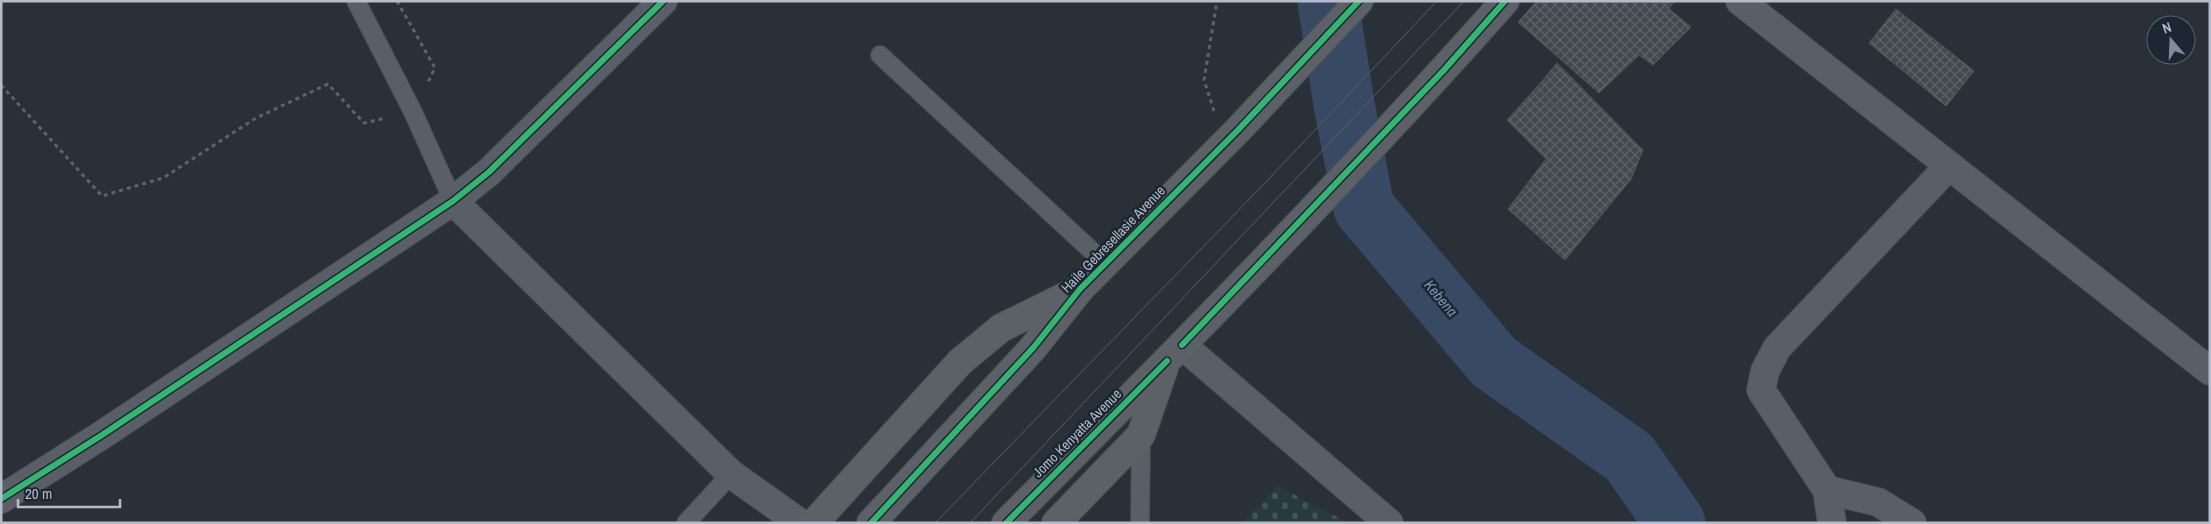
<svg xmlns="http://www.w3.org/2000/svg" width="2211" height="524" font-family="'Archivo Narrow',sans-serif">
	<defs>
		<pattern id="cemetery-stones" width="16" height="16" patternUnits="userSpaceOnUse" patternTransform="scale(1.25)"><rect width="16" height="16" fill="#273a3e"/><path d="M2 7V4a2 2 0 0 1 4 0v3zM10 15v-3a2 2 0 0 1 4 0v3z" fill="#445559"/></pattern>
		<pattern id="building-cross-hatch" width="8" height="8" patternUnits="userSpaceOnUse" patternTransform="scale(1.25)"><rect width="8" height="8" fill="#444950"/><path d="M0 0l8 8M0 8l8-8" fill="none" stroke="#5d6168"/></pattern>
	</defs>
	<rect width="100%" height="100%" fill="#2a3038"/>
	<!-- cemetery -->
	<path fill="url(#cemetery-stones)" d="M1278,486L1341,519L1345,523H1242Z"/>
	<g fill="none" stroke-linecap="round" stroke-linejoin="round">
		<!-- river -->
		<path stroke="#384963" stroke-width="61" d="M1328,1L1344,104L1364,208L1494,362L1629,457L1675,523"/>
	</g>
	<!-- building -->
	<g fill="url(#building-cross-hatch)" stroke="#52575f">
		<path d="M1537,1H1674L1669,9L1691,27L1653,65L1639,55L1599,93L1518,22Z"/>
		<path d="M1896,9L1974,71L1946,106L1869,43Z"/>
		<path d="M1557,63L1643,150L1631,179L1537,87Z"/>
		<path d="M1537,87L1631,179L1565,260L1508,209L1546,159L1507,120Z"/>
	</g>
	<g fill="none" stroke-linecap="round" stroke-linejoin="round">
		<!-- lane casing -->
		<g stroke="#484c53" stroke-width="20">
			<g id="lane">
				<path d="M356,1L413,112L453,201"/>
				<path d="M880,55L1105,263"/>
				<path d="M686,523L731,474"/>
				<path d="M1140,523L1141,435"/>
			</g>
		</g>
		<!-- street casing -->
		<g stroke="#484c53" stroke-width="30">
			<g id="street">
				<path d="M1740,1L2210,371"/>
				<path d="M453,201L731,474L800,523"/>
				<path d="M1182,345L1389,523"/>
				<path d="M1827,490L1878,502L1912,523"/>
				<path d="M1,499L102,435L453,201L489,172L663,1"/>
				<path d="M1832,523L1827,490L1761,390L1765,371L1777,348L1948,167"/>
			</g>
		</g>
		<!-- primary casing -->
		<g stroke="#484c55" stroke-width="30">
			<g id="primary">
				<path d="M814,523L960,362L1001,328L1074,292"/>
				<path d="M871,523L1033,348L1080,289L1238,130L1359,1"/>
				<path d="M1006,523C1176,352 1345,181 1505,1"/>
				<path d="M1056,523L1141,435L1164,368"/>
			</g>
		</g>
		<!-- path -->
		<g stroke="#5d636a" stroke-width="3" stroke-dasharray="4 4" stroke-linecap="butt">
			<path d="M397,1L435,68L428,82"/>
			<path d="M1,85L102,196L163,178L256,118L328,84L364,123L386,118"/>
			<path d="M1214,111L1204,80L1217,1"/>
		</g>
		<!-- lane -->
		<use href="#lane" stroke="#5a5e66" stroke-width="18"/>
		<!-- street -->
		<use href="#street" stroke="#5a5e66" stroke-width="28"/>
		<!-- primary -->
		<use href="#primary" stroke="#5c6168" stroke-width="28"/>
		<!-- tram -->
		<g stroke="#595d64" stroke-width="1">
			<path d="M935,523L1263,185L1437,1"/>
			<path d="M970,523L1464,1"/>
		</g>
		<!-- cycleway casing -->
		<g stroke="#1d2633" stroke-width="9">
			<g id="cycleway">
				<path d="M1182,345L1444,70L1505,1"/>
				<path d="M1,499L102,435L453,201L489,172L663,1"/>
				<path d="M871,523L1033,348L1080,289L1238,130L1359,1"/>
				<path d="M1006,523L1167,361"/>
			</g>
		</g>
		<!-- cycleway -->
		<use href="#cycleway" stroke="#33b770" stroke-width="6"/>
	</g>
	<g text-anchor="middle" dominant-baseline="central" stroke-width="5" stroke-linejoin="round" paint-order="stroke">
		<!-- street labels -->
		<g font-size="14" fill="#b4bcc9" stroke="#1d2633">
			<text transform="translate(1113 239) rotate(-46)">Haile Gebresellasie Avenue</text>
			<text transform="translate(1077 433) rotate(-45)">Jomo Kenyatta Avenue</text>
		</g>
		<!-- water labels -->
		<g font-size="15" font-style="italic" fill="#7c92b1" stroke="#1d2633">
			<text transform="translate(1441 298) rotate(50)">Kebena</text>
		</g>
	</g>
	<!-- border -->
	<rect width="2211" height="524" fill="none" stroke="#b4bcc9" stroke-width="5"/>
	<!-- north arrow -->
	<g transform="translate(2171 40) rotate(341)"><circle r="24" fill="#1d2633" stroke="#59626f"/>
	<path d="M0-4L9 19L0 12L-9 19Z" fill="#848b96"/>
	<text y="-8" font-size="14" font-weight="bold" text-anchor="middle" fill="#b4bcc9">N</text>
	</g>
	<!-- scale -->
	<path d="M18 499v8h102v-8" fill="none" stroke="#b4bcc9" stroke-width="2.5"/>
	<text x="25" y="499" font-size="15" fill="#b4bcc9" stroke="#1d2633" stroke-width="4" paint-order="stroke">20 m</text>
</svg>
